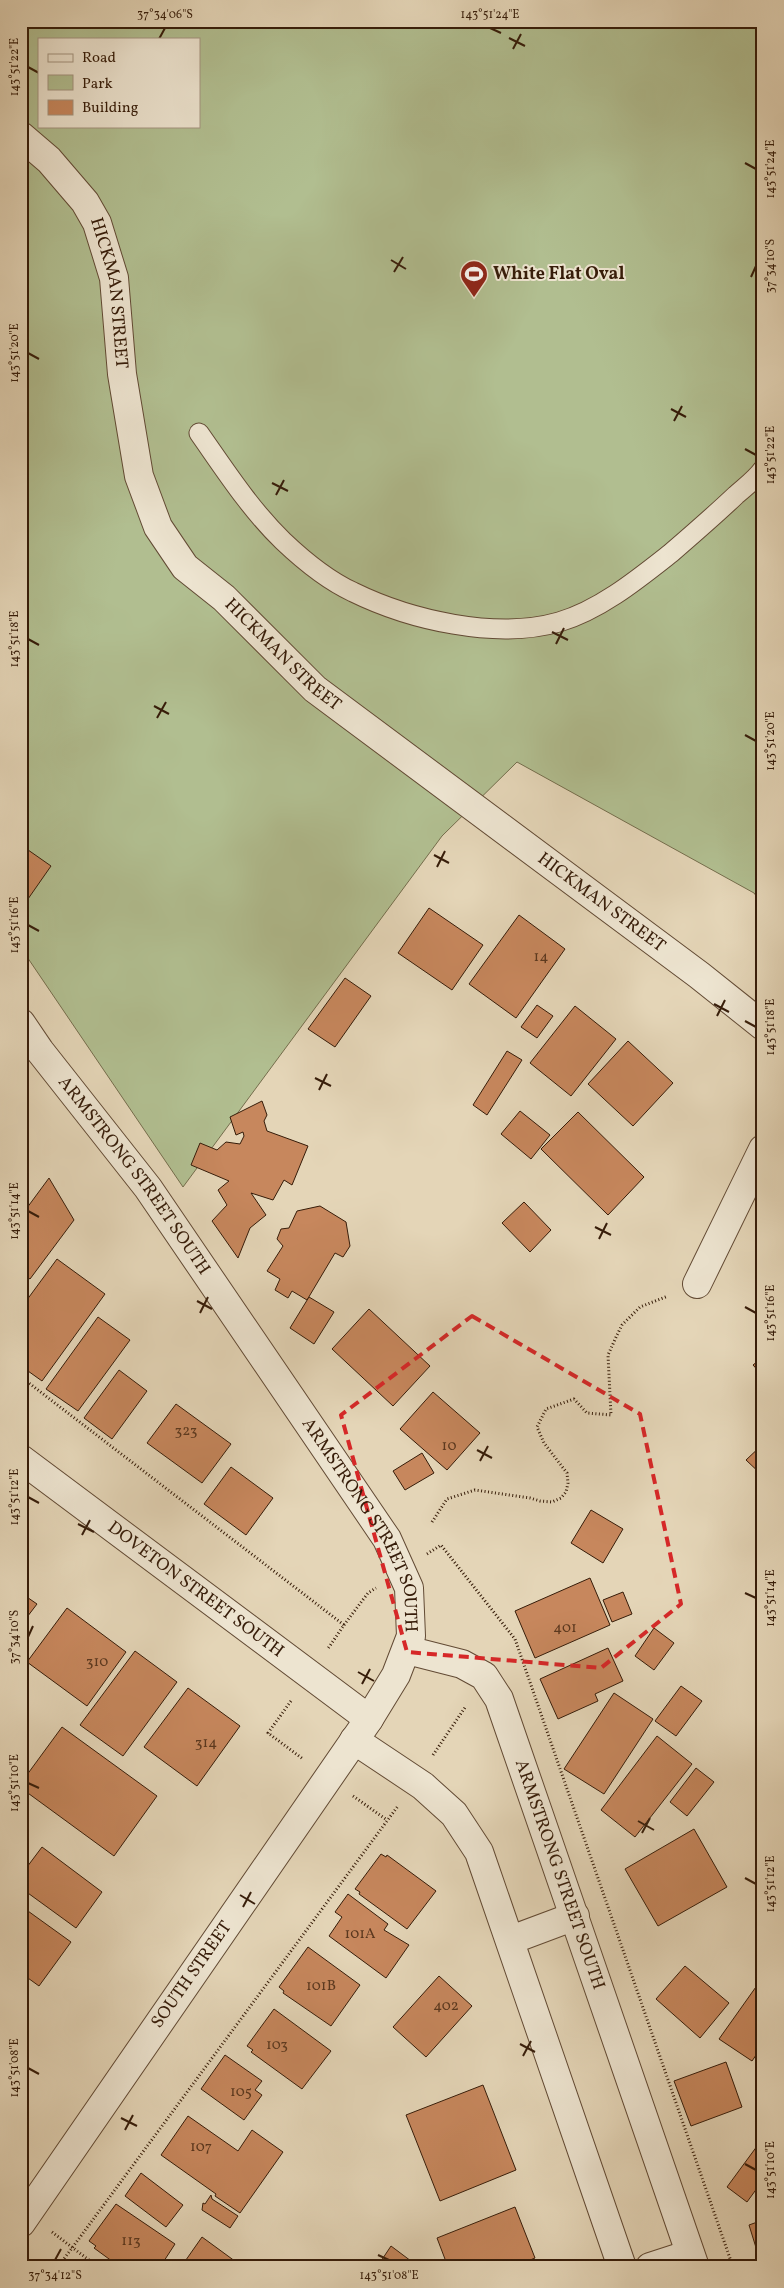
<svg xmlns="http://www.w3.org/2000/svg" width="784" height="2288" font-family="Vollkorn,serif">
	<rect width="100%" height="100%" fill="#e4d5b7"/>
	<filter id="stains"><feTurbulence type="fractalNoise" baseFrequency=".004" numOctaves="4"/><feColorMatrix values="0 0 0 0 .2 0 0 0 0 .09 0 0 0 0 .02 0 0 0 .5 -.17"/></filter>
	<radialGradient id="worn" r=".72"><stop offset=".6" stop-color="#630" stop-opacity="0"/><stop offset="1" stop-color="#630" stop-opacity=".3"/></radialGradient>
	<!-- green -->
	<path fill="#b1be90" stroke="#746d4c" fill-rule="evenodd" d="M21,21H763V905L754,893L517,762L442,836L183,1187L21,948ZM39,39H199V126H39Z"/>
	<!-- building -->
	<g fill="#c7875d" stroke="#361c09">
		<path d="M21,845L51,866L21,909Z"/>
		<path d="M429,908L483,945L452,990L398,953Z"/>
		<path d="M519,915L565,949L516,1018L469,984Z"/>
		<path d="M345,978L371,996L335,1047L308,1029Z"/>
		<path d="M537,1005L553,1016L537,1038L521,1027Z"/>
		<path d="M575,1006L616,1039L571,1096L530,1063Z"/>
		<path d="M628,1041L673,1083L633,1126L588,1084Z"/>
		<path d="M507,1051L522,1060L487,1115L473,1105Z"/>
		<path d="M262,1101L267,1115L264,1121L267,1131L308,1146L292,1185L284,1180L273,1200L251,1193L266,1215L250,1228L238,1258L212,1221L227,1205L218,1190L229,1181L191,1165L200,1143L217,1150L226,1142L240,1144L244,1136L243,1132L236,1135L230,1117Z"/>
		<path d="M520,1111L550,1135L531,1159L501,1134Z"/>
		<path d="M578,1112L644,1177L608,1215L541,1149Z"/>
		<path d="M49,1178L74,1220L30,1279L21,1273V1216Z"/>
		<path d="M524,1202L551,1230L530,1252L502,1223Z"/>
		<path d="M320,1206L346,1222L350,1246L343,1257L335,1253L307,1300L292,1291L288,1298L275,1290L280,1279L267,1271L283,1246L277,1239L281,1229L289,1228L297,1211Z"/>
		<path d="M57,1259L105,1294L42,1381L21,1366V1308Z"/>
		<path d="M309,1297L334,1312L314,1344L290,1328Z"/>
		<path d="M369,1309L430,1366L393,1406L332,1349Z"/>
		<path d="M98,1317L130,1340L78,1411L46,1389Z"/>
		<path d="M763,1357V1376L753,1365Z"/>
		<path d="M119,1370L147,1391L112,1439L84,1418Z"/>
		<path d="M433,1392L480,1433L447,1470L400,1429Z"/>
		<path d="M176,1404L231,1444L202,1483L147,1443Z"/>
		<path d="M763,1444V1476L746,1460Z"/>
		<path d="M422,1453L434,1473L405,1490L393,1471Z"/>
		<path d="M231,1467L273,1498L246,1535L204,1504Z"/>
		<path d="M591,1510L623,1529L603,1563L571,1543Z"/>
		<path d="M590,1578L610,1625L535,1658L515,1611Z"/>
		<path d="M623,1592L632,1614L612,1622L603,1600Z"/>
		<path d="M21,1593L37,1604L21,1625Z"/>
		<path d="M67,1608L126,1652L87,1706L27,1662Z"/>
		<path d="M654,1628L674,1643L654,1670L635,1656Z"/>
		<path d="M608,1648L623,1681L595,1694L598,1701L558,1719L540,1679Z"/>
		<path d="M135,1651L177,1682L123,1756L80,1725Z"/>
		<path d="M681,1686L702,1701L676,1736L655,1721Z"/>
		<path d="M188,1688L240,1726L197,1786L144,1747Z"/>
		<path d="M614,1693L653,1719L604,1794L564,1769Z"/>
		<path d="M62,1727L157,1796L114,1856L21,1788V1783Z"/>
		<path d="M657,1736L692,1764L635,1837L601,1810Z"/>
		<path d="M696,1768L714,1782L687,1816L670,1802Z"/>
		<path d="M694,1829L727,1887L658,1926L625,1869Z"/>
		<path d="M42,1847L102,1892L76,1928L21,1888V1875Z"/>
		<path d="M381,1854L386,1857L387,1855L436,1891L407,1929L359,1894L360,1892L355,1889Z"/>
		<path d="M348,1894L388,1924L384,1930L409,1945L386,1978L329,1936L342,1917L335,1912Z"/>
		<path d="M21,1906L71,1942L39,1986L21,1973Z"/>
		<path d="M308,1947L360,1985L331,2026L283,1993L284,1991L279,1987Z"/>
		<path d="M685,1966L729,2003L700,2038L656,1999Z"/>
		<path d="M439,1976L472,2006L426,2057L393,2027Z"/>
		<path d="M763,1977V2045L752,2061L719,2039Z"/>
		<path d="M274,2009L331,2051L302,2089L251,2052L253,2050L247,2046Z"/>
		<path d="M225,2055L262,2081L255,2090L262,2095L244,2120L201,2089Z"/>
		<path d="M726,2062L742,2107L691,2126L674,2081Z"/>
		<path d="M483,2085L516,2170L440,2201L406,2115Z"/>
		<path d="M188,2116L238,2151L252,2130L283,2152L240,2213L215,2196L216,2194L161,2155Z"/>
		<path d="M763,2138V2180L747,2202L727,2187Z"/>
		<path d="M141,2173L183,2205L166,2227L125,2196Z"/>
		<path d="M211,2195L212,2199L238,2216L230,2228L202,2210L203,2203L205,2204Z"/>
		<path d="M116,2204L175,2244L162,2264L157,2261L153,2267H120L94,2248L96,2246L89,2241Z"/>
		<path d="M515,2207L535,2258L513,2267H448L437,2238Z"/>
		<path d="M763,2220V2267H762L749,2225Z"/>
		<path d="M202,2237L243,2267H181Z"/>
		<path d="M391,2246L419,2267H377Z"/>
		<path d="M264,2261L272,2267H260Z"/>
	</g>
	<g fill="none" stroke-linecap="round" stroke-linejoin="round">
		<!-- lane casing -->
		<g stroke="#624a34" stroke-width="21">
			<path id="lane" d="M199,433C225,470 250,509 283,541C303,560 327,580 353,592C410,620 496,640 559,622C600,610 638,579 671,553C693,534 715,515 736,495C745,487 756,479 763,469"/>
		</g>
		<!-- street casing -->
		<g stroke="#624a34" stroke-width="30">
			<g id="street">
				<path id="s1" d="M21,136L49,160L85,202L97,223L114,278L122,374L139,476L158,527L185,567L224,598L315,689L699,975L763,1026"/>
				<path id="s2" d="M21,1023L40,1051L148,1188L387,1539L409,1588L411,1636L396,1675L369,1719L21,2223"/>
				<path d="M697,1284L763,1149"/>
				<path id="s3" d="M21,1459L369,1719"/>
				<path id="s4" d="M407,1650L462,1664L484,1676L499,1699L695,2267"/>
				<path d="M354,1740L423,1786L454,1814L479,1852L622,2267"/>
				<path d="M511,1940L575,1916"/>
				<path d="M650,2267L690,2254"/>
			</g>
		</g>
		<!-- path -->
		<g stroke="#361c09" stroke-width="3" stroke-dasharray="1 2.5" stroke-linecap="butt">
			<path d="M21,1377L344,1625L327,1650"/>
			<path d="M432,1522L447,1499L475,1490L530,1498L540,1501L552,1502L561,1498L566,1492L568,1483L567,1473L544,1443L537,1427L546,1409L574,1399L587,1413L611,1415L608,1355L617,1335L622,1325L640,1307L668,1296"/>
			<path d="M427,1554L441,1545L515,1639L733,2267"/>
			<path d="M344,1625L368,1593L376,1588"/>
			<path d="M291,1701L268,1733L303,1759"/>
			<path d="M433,1755L466,1706"/>
			<path d="M353,1796L387,1820"/>
			<path d="M52,2232L98,2267"/>
			<path d="M58,2267L398,1806"/>
		</g>
		<!-- lane -->
		<use href="#lane" stroke="#ede4d0" stroke-width="19"/>
		<!-- street -->
		<use href="#street" stroke="#ede4d0" stroke-width="28"/>
	</g>
	<!-- marked area -->
	<path fill="none" stroke="#d62828" stroke-width="4" stroke-dasharray="10 6" stroke-linejoin="round" d="M472,1316L640,1414L681,1604L601,1668L407,1652L341,1415Z"/>
	<!-- ticks -->
	<path fill="none" stroke="#361c09" stroke-width="2" d="M490,28L501,33M509,38L525,46M159,39L165,28M513,49L521,34M28,67L39,73M745,163L756,169M391,260L406,269M394,272L403,257M751,277L756,266M28,353L39,359M671,409L686,417M674,421L682,406M745,449L756,455M272,483L288,491M276,495L284,480M552,632L568,640M28,639L39,645M556,644L564,628M154,706L169,714M157,718L166,702M745,735L756,741M434,855L449,863M437,867L445,851M28,925L39,931M714,1004L729,1012M717,1016L725,1000M745,1021L756,1027M315,1078L331,1086M319,1090L327,1074M28,1211L39,1217M595,1227L611,1235M599,1239L607,1223M197,1301L212,1309M745,1307L756,1313M200,1313L208,1297M477,1450L492,1458M480,1461L488,1446M28,1497L39,1503M78,1524L94,1532M82,1535L90,1520M745,1593L756,1598M28,1637L33,1626M358,1672L374,1681M362,1684L370,1669M28,1783L39,1788M638,1821L654,1830M642,1833L650,1818M745,1878L756,1884M240,1895L255,1904M243,1907L251,1892M520,2044L535,2052M523,2056L531,2041M28,2068L39,2074M121,2118L137,2126M125,2130L133,2115M745,2164L756,2170M378,2255L389,2260M55,2260L61,2249"/>
	<!-- icons -->
	<defs>
		<g id="stadium-pin" transform="scale(1.4375)"><path d="M0 17L-7.5 6A9.5 9.5 0 1 1 7.5 6Z" fill="#8f2418" stroke="#ede4d0"/><path d="M0-5a6.5 5 0 1 0 0 10a6.5 5 0 1 0 0-10ZM-3.5-1.8h7v3.6h-7Z" fill="#fff"/></g>
	</defs>
	<g fill-rule="evenodd">
		<use href="#stadium-pin" x="474" y="274"/>
	</g>
	<g text-anchor="middle" dominant-baseline="central" stroke-width="4" stroke-linejoin="round" paint-order="stroke">
		<!-- number labels -->
		<g font-size="15" fill="#5a371e">
			<text x="541" y="957">14</text>
			<text x="186" y="1431">323</text>
			<text x="449" y="1446">10</text>
			<text x="565" y="1628">401</text>
			<text x="97" y="1662">310</text>
			<text x="206" y="1743">314</text>
			<text x="360" y="1934">101A</text>
			<text x="321" y="1986">101B</text>
			<text x="446" y="2006">402</text>
			<text x="277" y="2045">103</text>
			<text x="241" y="2092">105</text>
			<text x="201" y="2147">107</text>
			<text x="131" y="2241">113</text>
		</g>
		<!-- poi labels -->
		<g font-size="18" font-weight="bold" fill="#361c09" stroke="#ede4d0" text-anchor="start">
			<text x="493" y="274">White Flat Oval</text>
		</g>
		<!-- street labels -->
		<g font-size="18" fill="#361c09" stroke="#ede4d0">
			<text stroke="none"><textPath href="#s1" startOffset="188">HICKMAN STREET</textPath></text>
			<text stroke="none"><textPath href="#s1" startOffset="608">HICKMAN STREET</textPath></text>
			<text stroke="none"><textPath href="#s1" startOffset="1012">HICKMAN STREET</textPath></text>
			<text stroke="none"><textPath href="#s2" startOffset="190">ARMSTRONG STREET SOUTH</textPath></text>
			<text stroke="none"><textPath href="#s2" startOffset="610">ARMSTRONG STREET SOUTH</textPath></text>
			<text stroke="none"><textPath href="#s3" startOffset="218">DOVETON STREET SOUTH</textPath></text>
			<text stroke="none"><textPath href="#s4" startOffset="295">ARMSTRONG STREET SOUTH</textPath></text>
			<text transform="translate(192 1975) rotate(-55)">SOUTH STREET</text>
		</g>
	</g>
	<!-- margin -->
	<rect width="784" height="2288" fill="none" stroke="#e4d5b7" stroke-width="55"/>
	<!-- legend -->
	<rect x="38" y="38" width="162" height="90" fill="#ede4d0" stroke="#a49480"/>
	<rect x="48" y="54" width="25" height="8" fill="#ede4d0" stroke="#a49480"/>
	<text x="82" y="62" font-size="15" fill="#361c09">Road</text>
	<rect x="48" y="75" width="25" height="15" fill="#b1be90" stroke="#a49480"/>
	<text x="82" y="88" font-size="15" fill="#361c09">Park</text>
	<rect x="48" y="100" width="25" height="15" fill="#c7875d" stroke="#a49480"/>
	<text x="82" y="112" font-size="15" fill="#361c09">Building</text>
	<rect x="28" y="28" width="728" height="2232" fill="none" stroke="#361c09" stroke-width="2"/>
	<g font-size="12" text-anchor="middle" fill="#361c09">
		<text x="165" y="18">37°34'06"S</text>
		<text x="490" y="18">143°51'24"E</text>
		<text transform="translate(14 67) rotate(-90)" y="4">143°51'22"E</text>
		<text transform="translate(770 169) rotate(-90)" y="4">143°51'24"E</text>
		<text transform="translate(770 266) rotate(-90)" y="4">37°34'10"S</text>
		<text transform="translate(14 353) rotate(-90)" y="4">143°51'20"E</text>
		<text transform="translate(770 455) rotate(-90)" y="4">143°51'22"E</text>
		<text transform="translate(14 639) rotate(-90)" y="4">143°51'18"E</text>
		<text transform="translate(770 741) rotate(-90)" y="4">143°51'20"E</text>
		<text transform="translate(14 925) rotate(-90)" y="4">143°51'16"E</text>
		<text transform="translate(770 1027) rotate(-90)" y="4">143°51'18"E</text>
		<text transform="translate(14 1211) rotate(-90)" y="4">143°51'14"E</text>
		<text transform="translate(770 1313) rotate(-90)" y="4">143°51'16"E</text>
		<text transform="translate(14 1497) rotate(-90)" y="4">143°51'12"E</text>
		<text transform="translate(770 1598) rotate(-90)" y="4">143°51'14"E</text>
		<text transform="translate(14 1637) rotate(-90)" y="4">37°34'10"S</text>
		<text transform="translate(14 1783) rotate(-90)" y="4">143°51'10"E</text>
		<text transform="translate(770 1884) rotate(-90)" y="4">143°51'12"E</text>
		<text transform="translate(14 2068) rotate(-90)" y="4">143°51'08"E</text>
		<text transform="translate(770 2170) rotate(-90)" y="4">143°51'10"E</text>
		<text x="55" y="2279">37°34'12"S</text>
		<text x="389" y="2279">143°51'08"E</text>
	</g>
	<rect width="100%" height="100%" filter="url(#stains)"/>
	<rect width="100%" height="100%" fill="url(#worn)"/>
</svg>
